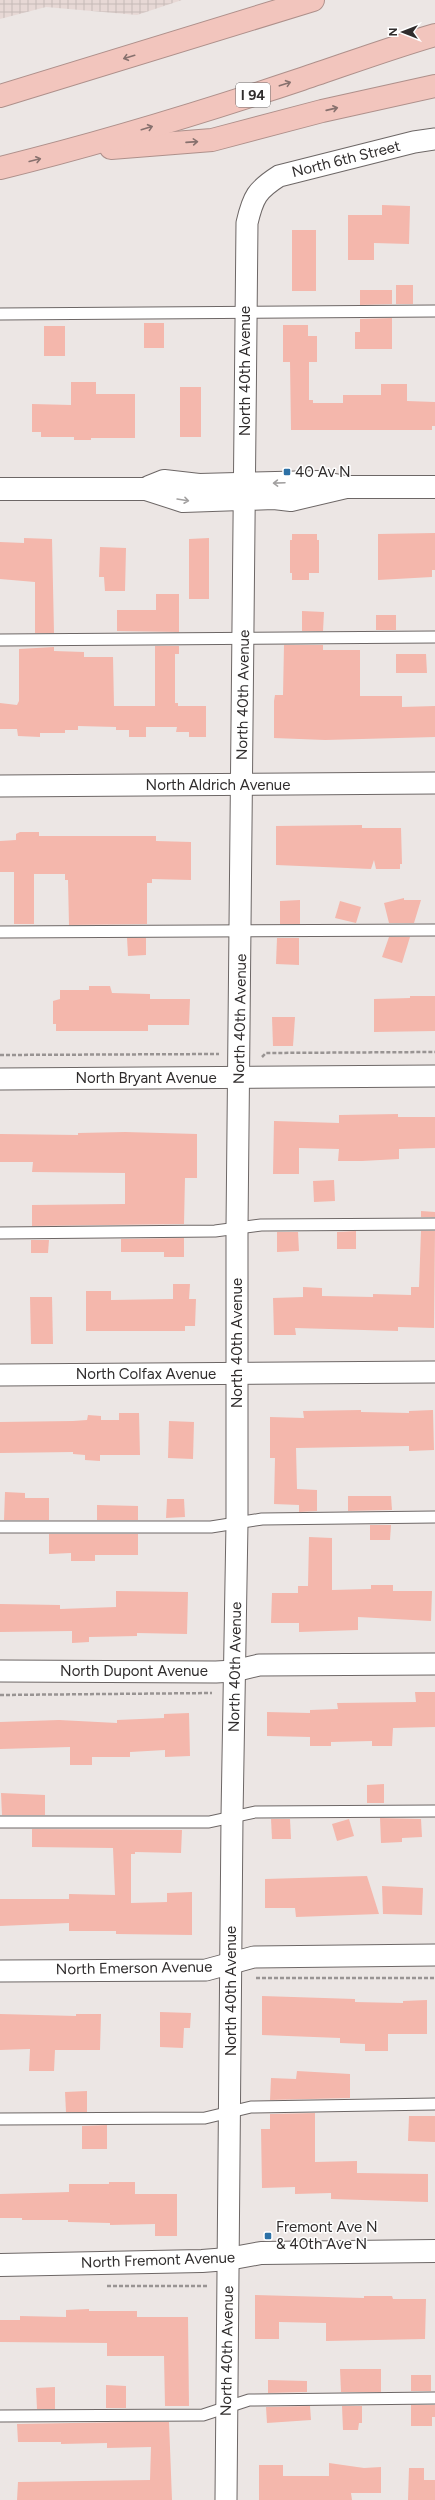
<svg xmlns="http://www.w3.org/2000/svg" width="435" height="2500" font-family="Figtree,sans-serif">
	<defs>
		<pattern id="industrial-grid" width="8" height="8" patternUnits="userSpaceOnUse"><rect width="8" height="8" fill="#e7d8d5"/><path d="M0 4h8M4 0v8" fill="none" stroke="#c6bab7"/></pattern>
	</defs>
	<rect width="100%" height="100%" fill="#ece6e4"/>
	<!-- industrial -->
	<path fill="url(#industrial-grid)" d="M0,0H182L137,15L46,7L0,19Z"/>
	<!-- building -->
	<g fill="#f4b7ac">
		<path d="M382,205L410,206L409,244L374,243V260H348V215H382Z"/>
		<rect x="292" y="230" width="24" height="61"/>
		<rect x="396" y="285" width="17" height="19"/>
		<path d="M360,290H392V304L360,305Z"/>
		<path d="M392,318V349H355V332H360V319Z"/>
		<rect x="144" y="323" width="20" height="25"/>
		<path d="M283,325H308V336H317V362H309V400H313V403H343V395H381V384H407V401L435,402V426H432V430H291L290,362H283Z"/>
		<rect x="44" y="326" width="21" height="30"/>
		<path d="M71,382H96V394H135V438H91V440H74V437H41V432H32V404L71,405Z"/>
		<rect x="180" y="387" width="21" height="50"/>
		<path d="M435,533V570H432V577L378,580V534Z"/>
		<path d="M292,534H317V540H319V573H309V580H292V573H290V540H292Z"/>
		<path d="M24,538L52,539L54,633H35V582L0,579V542L24,543Z"/>
		<path d="M209,538V599H189V539Z"/>
		<path d="M100,547L126,548L125,591H105L104,577H99Z"/>
		<path d="M156,594H179V632L117,631V610H156Z"/>
		<path d="M302,611L324,612L323,631H302Z"/>
		<rect x="376" y="615" width="20" height="15"/>
		<path d="M284,645H323V650H360V696H402V707L435,706V737L325,740L274,738V701L275,695H283Z"/>
		<path d="M155,646H179V654H175V703H178V706H206V737H189V732H176L177,727H146V737H129V730H116V727L78,726V730H65V733H40V737L18,736L17,729H0V703L17,705L19,701V649L54,647V651L84,652V657H113L114,706H155Z"/>
		<path d="M396,654H426L427,673H396Z"/>
		<path d="M362,825V828H401L402,864H400V869H376L374,860L371,869L276,865V826Z"/>
		<path d="M20,832H39V836H156V841L191,842V880L152,879V883H147V924L69,925L68,880H65V874H34V924H14V872H0V841L16,840V834Z"/>
		<path d="M404,898V900H421L414,923H389L384,903Z"/>
		<path d="M300,900V924H280V901Z"/>
		<path d="M340,901L361,907L356,923L335,918Z"/>
		<path d="M389,937H410L402,963L382,957Z"/>
		<path d="M127,938H146V955L128,956Z"/>
		<path d="M277,938H299V965L276,964Z"/>
		<path d="M89,986H110L112,993L150,994V999H190L189,1025H148V1031H56V1024H53V1001L60,999V990H89Z"/>
		<path d="M410,996H435V1031L374,1032V999L410,998Z"/>
		<path d="M272,1017H295L293,1046H273Z"/>
		<path d="M398,1114V1117H435V1148L399,1149V1159L362,1161H338L339,1149L299,1148V1174H273L274,1121L339,1123V1115Z"/>
		<path d="M125,1132L197,1134V1178H185L184,1224L32,1226V1205L125,1204V1173L32,1172L33,1162H0V1134L78,1135V1133Z"/>
		<path d="M334,1180L335,1201L314,1202L313,1181Z"/>
		<path d="M421,1211L435,1212V1217H421Z"/>
		<path d="M356,1231V1249H337V1232Z"/>
		<path d="M421,1231H435L434,1328L398,1327V1331L295,1328L296,1335H274L273,1298L303,1297V1287L322,1288V1296L373,1297V1294L411,1295V1287H419Z"/>
		<path d="M277,1232H298L299,1251L277,1252Z"/>
		<path d="M184,1238V1257H164V1252H121V1239Z"/>
		<path d="M31,1240H49L48,1253H31Z"/>
		<path d="M173,1284H190L189,1299H196L195,1326H185V1331H86V1291H111V1300L173,1299Z"/>
		<path d="M30,1297H52L53,1344H31Z"/>
		<path d="M361,1410V1412L409,1413V1411L433,1410L434,1450L409,1451V1446L296,1448L297,1489L317,1490V1511L299,1512V1505L274,1504L275,1458H270V1417L304,1418L303,1411Z"/>
		<path d="M119,1413H139L140,1455H100V1461L85,1460V1455L73,1454V1452L0,1453V1422L73,1421L87,1420L88,1415L101,1416V1420H119Z"/>
		<path d="M169,1421L194,1422L193,1459L168,1458Z"/>
		<path d="M5,1492L25,1493V1498H49V1520H4Z"/>
		<path d="M348,1496H391L392,1510L348,1511Z"/>
		<path d="M167,1499H184L185,1517L166,1518Z"/>
		<path d="M97,1505L138,1506V1520H97Z"/>
		<path d="M370,1525H391L390,1540H370Z"/>
		<path d="M49,1534H138V1555H95V1561H71V1553L49,1554Z"/>
		<path d="M309,1537L332,1538V1590L371,1589V1585H393V1591H432L431,1621L358,1617V1630L299,1632V1623H271L272,1593H298V1586H308Z"/>
		<path d="M116,1591L188,1592L187,1634L137,1633V1636L89,1637V1642L72,1643V1631L0,1632V1604L60,1605V1609L116,1607Z"/>
		<path d="M415,1692H435V1727L393,1728L392,1746H372V1741L331,1742V1746H310V1737L267,1736V1712L310,1713V1710L338,1709L337,1703L416,1702Z"/>
		<path d="M189,1713L190,1756L165,1757V1750L130,1752V1757H92V1765H70V1747L0,1749V1722L59,1720L117,1723V1720L164,1718V1714Z"/>
		<path d="M384,1784V1803H367V1785Z"/>
		<path d="M1,1793L45,1795V1815H2Z"/>
		<path d="M380,1818L421,1819L422,1837L402,1838V1842L381,1843Z"/>
		<path d="M271,1819H290L291,1839H272Z"/>
		<path d="M349,1819L354,1836L337,1841L332,1824Z"/>
		<path d="M32,1829L182,1830L181,1853L135,1852V1854H131V1903L167,1902V1893L192,1892V1935L116,1934V1931H69V1923L0,1926V1899H69V1894L115,1895L113,1848L32,1847Z"/>
		<path d="M367,1876L379,1914L296,1917L295,1908H265V1879Z"/>
		<path d="M382,1886L423,1888L422,1915L383,1914Z"/>
		<path d="M262,1996L355,1999V2002L403,2003V2001L427,2000V2034H388V2051H365V2044L340,2043V2038L262,2035Z"/>
		<path d="M160,2012L191,2013L190,2028H184L183,2048L160,2047Z"/>
		<path d="M0,2014L76,2016V2014H101L100,2050H55L54,2071H29L30,2049L0,2050Z"/>
		<path d="M297,2071L350,2074V2098L270,2100L271,2078L296,2079Z"/>
		<path d="M87,2091V2112H66L65,2092Z"/>
		<path d="M315,2113V2162L357,2161V2173L428,2174V2202L331,2199V2193L295,2194V2187L262,2188L261,2129H270V2114Z"/>
		<path d="M409,2116H435V2142L408,2141Z"/>
		<path d="M107,2125V2149H82V2126Z"/>
		<path d="M109,2182H135V2194H177V2236H155V2224L110,2225V2223L68,2222V2220H22V2218H0V2194L69,2192V2184H109Z"/>
		<path d="M255,2295L364,2298V2296H392L393,2299H426L425,2339L326,2341V2323L279,2322V2339H255Z"/>
		<path d="M89,2309V2311H137V2317H188L189,2406H165L164,2356H107V2343L0,2342V2320H20V2316L66,2317V2310Z"/>
		<path d="M340,2369H381V2392H341Z"/>
		<rect x="411" y="2375" width="20" height="16"/>
		<path d="M268,2380L307,2381V2392L268,2393Z"/>
		<path d="M106,2385L126,2386V2408H106Z"/>
		<path d="M55,2387V2409H37L36,2388Z"/>
		<path d="M411,2405H435V2417H432V2426H411Z"/>
		<path d="M310,2406L311,2420L267,2423L266,2407Z"/>
		<path d="M342,2406H362V2423H359L358,2430H343Z"/>
		<path d="M128,2422H169L172,2500H17L18,2482L150,2480L151,2447L107,2448V2443L61,2444V2442H18L17,2424Z"/>
		<path d="M329,2463L364,2468L381,2467V2493H351L352,2500H259V2465H283V2476H329Z"/>
		<path d="M409,2468H424V2480H435V2500H408Z"/>
	</g>
	<g fill="none" stroke-linecap="round" stroke-linejoin="round">
		<!-- service casing -->
		<g stroke="#6d6766" stroke-width="13">
			<g id="service">
				<path d="M0,314L435,311"/>
				<path d="M0,640L435,637"/>
				<path d="M0,932L435,930"/>
				<path d="M0,1233L215,1231L261,1225L435,1224"/>
				<path d="M0,1527H211L262,1519L435,1517"/>
				<path d="M0,1822H209L255,1812L435,1811"/>
				<path d="M0,2119L205,2118L251,2107L435,2104"/>
				<path d="M0,2416L203,2415L249,2400L435,2398"/>
			</g>
		</g>
		<!-- minor casing -->
		<g stroke="#6d6766" stroke-width="23">
			<g id="minor">
				<path d="M0,786L435,783"/>
				<path d="M0,1079L435,1076"/>
				<path d="M0,1375L435,1372"/>
				<path d="M0,1671L216,1672L234,1671L259,1665L435,1664"/>
				<path d="M0,1971L206,1970L254,1957L435,1955"/>
				<path d="M226,2500L232,1817L237,1523V1228L247,223C253,197 257,190 279,176L414,142L435,139"/>
			</g>
		</g>
		<!-- tertiary casing -->
		<g stroke="#6d6766" stroke-width="24">
			<g id="tertiary">
				<path d="M149,487L164,481L199,485L318,482L346,487H435"/>
				<path d="M0,489H146L183,501L274,498L291,500L346,487"/>
				<path d="M0,2265L202,2261L228,2259L261,2253L435,2251"/>
			</g>
		</g>
		<!-- motorway casing -->
		<g stroke="#ae908b" stroke-width="24">
			<g id="motorway">
				<path d="M0,96L313,0"/>
				<path d="M111,148L212,140L322,111L435,86"/>
				<path d="M0,168C102,143 203,112 302,79C347,64 390,48 435,35"/>
			</g>
		</g>
		<!-- path -->
		<g stroke="#999493" stroke-width="2.5" stroke-dasharray="4 2" stroke-linecap="butt">
			<path d="M0,1055L219,1054"/>
			<path d="M262,1057L266,1053L435,1052"/>
			<path d="M0,1695L212,1693"/>
			<path d="M256,1978H435"/>
			<path d="M107,2286H208"/>
		</g>
		<!-- service -->
		<use href="#service" stroke="#fff" stroke-width="11"/>
		<!-- minor -->
		<use href="#minor" stroke="#fff" stroke-width="21"/>
		<!-- tertiary -->
		<use href="#tertiary" stroke="#fff" stroke-width="22"/>
		<!-- motorway -->
		<use href="#motorway" stroke="#f2c5bd" stroke-width="22"/>
	</g>
	<!-- one-way arrows -->
	<defs><path id="oneway-shaft" d="M-6 0H5M1.5-3L5.5 0L1.5 3" fill="none" stroke-width="1.6" stroke-linecap="round" stroke-linejoin="round"/></defs>
	<g stroke="#87716e">
		<use href="#oneway-shaft" transform="translate(129 57) rotate(163)"/>
		<use href="#oneway-shaft" transform="translate(285 84) rotate(-18)"/>
		<use href="#oneway-shaft" transform="translate(332 109) rotate(-13)"/>
		<use href="#oneway-shaft" transform="translate(147 128) rotate(-17)"/>
		<use href="#oneway-shaft" transform="translate(192 142) rotate(-4)"/>
		<use href="#oneway-shaft" transform="translate(35 160) rotate(-14)"/>
	</g>
	<g stroke="#a2a0a0">
		<use href="#oneway-shaft" transform="translate(279 483) rotate(178)"/>
		<use href="#oneway-shaft" transform="translate(183 500) rotate(9)"/>
	</g>
	<!-- markers -->
	<g fill="#2d71a6" stroke="#fff" stroke-width="1.5">
		<rect x="283" y="468" width="8" height="8" rx="2"/>
		<rect x="264" y="2232" width="8" height="8" rx="2"/>
	</g>
	<g text-anchor="middle" dominant-baseline="central" stroke-width="3" stroke-linejoin="round" paint-order="stroke">
		<!-- shield labels -->
		<rect fill="#fff" stroke="#6e6c6c" stroke-width="1" x="236" y="83" width="34" height="24" rx="3"/>
		<g font-size="14" font-weight="bold" fill="#302d2d">
			<text x="253" y="95">I 94</text>
		</g>
		<!-- street labels -->
		<g font-size="15" fill="#302d2d" stroke="#fff">
			<text transform="translate(346 159) rotate(-14)">North 6th Street</text>
			<text transform="translate(245 371) rotate(-90)">North 40th Avenue</text>
			<text transform="translate(243 695) rotate(-89)">North 40th Avenue</text>
			<text x="218" y="785">North Aldrich Avenue</text>
			<text transform="translate(240 1019) rotate(-89)">North 40th Avenue</text>
			<text x="146" y="1078">North Bryant Avenue</text>
			<text transform="translate(237 1343) rotate(-90)">North 40th Avenue</text>
			<text x="146" y="1374">North Colfax Avenue</text>
			<text transform="translate(235 1667) rotate(-89)">North 40th Avenue</text>
			<text x="134" y="1671">North Dupont Avenue</text>
			<text transform="translate(134 1968) rotate(-1)">North Emerson Avenue</text>
			<text transform="translate(231 1991) rotate(-90)">North 40th Avenue</text>
			<text transform="translate(158 2260) rotate(-2)">North Fremont Avenue</text>
			<text transform="translate(227 2351) rotate(-89)">North 40th Avenue</text>
		</g>
		<!-- poi labels -->
		<g font-size="15" fill="#302d2d" stroke="#fff" text-anchor="start">
			<text x="295" y="472">40 Av N</text>
			<text x="276" y="2227">Fremont Ave N<tspan x="276" dy="17">&amp; 40th Ave N</tspan></text>
		</g>
	</g>
	<!-- north arrow -->
	<g transform="translate(403 32) rotate(270)" stroke="#ffffff" stroke-width="3" paint-order="stroke">
	<path d="M0-3L7 15L0 10L-7 15Z" fill="#302d2d"/>
	<text y="-6" font-size="11" font-weight="bold" text-anchor="middle" fill="#302d2d">N</text>
	</g>
</svg>
